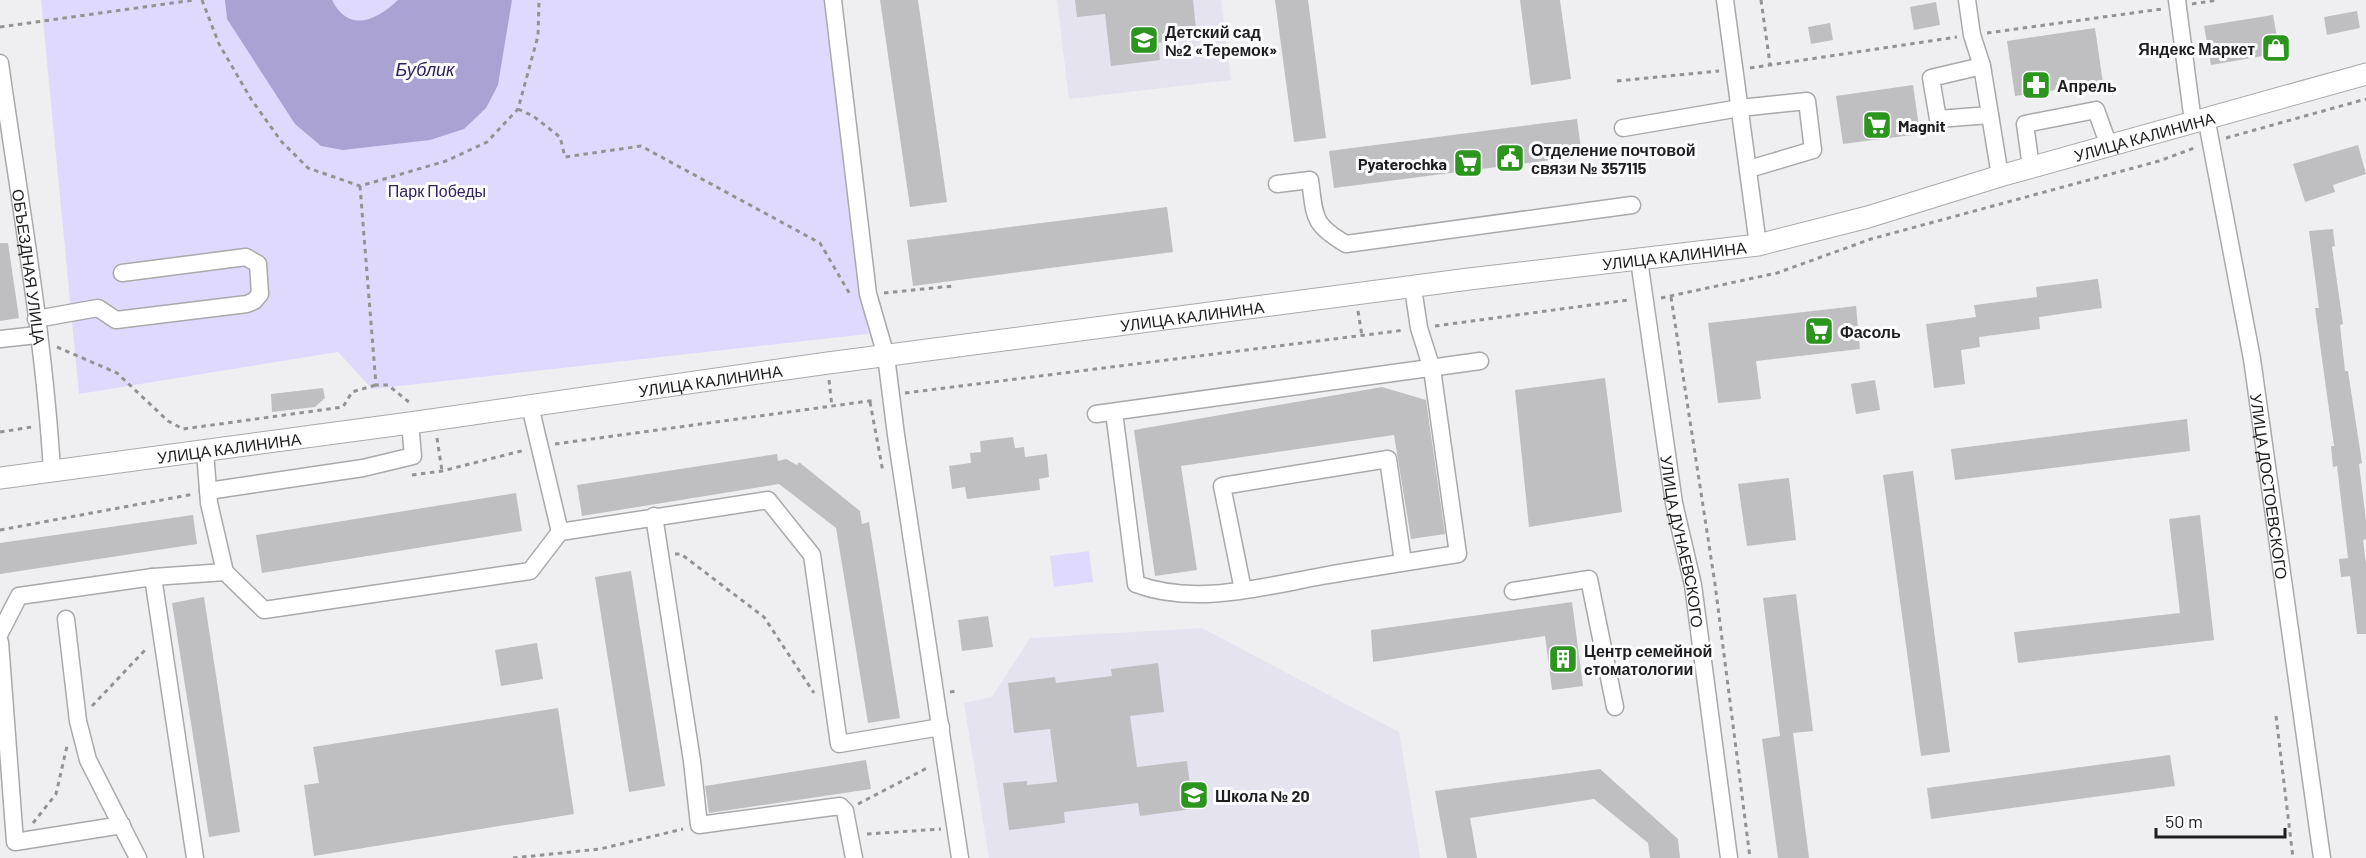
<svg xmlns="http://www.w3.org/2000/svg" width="2366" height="858" font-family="Barlow,sans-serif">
	<rect width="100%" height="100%" fill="#efeff2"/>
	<!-- built -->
	<g fill="#e5e3ee">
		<path d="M1057,0H1221L1231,80L1069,99Z"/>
		<path d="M1202,628L1399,732L1420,858H989L964,703L992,697L1030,638Z"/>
	</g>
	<!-- green -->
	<g fill="#dfdafd">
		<path d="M41,0H831L868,334L372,389L338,352L79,394Z"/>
		<path d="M1089,551L1093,582L1054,587L1050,556Z"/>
	</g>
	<!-- water -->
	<path fill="#a9a2d3" d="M225,0H332C349,34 377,20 398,0H512L498,85L486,108L464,129L430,140L343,150L321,146L295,124L227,19Z"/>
	<!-- building -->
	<g fill="#bfbfc2">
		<path d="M880,0H918L947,202L910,207Z"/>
		<path d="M1075,0H1193L1197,38L1158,43L1160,60L1111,66L1105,14L1077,17Z"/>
		<path d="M1275,0H1308L1326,138L1294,142Z"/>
		<path d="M1520,0H1560L1571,79L1531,85Z"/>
		<path d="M1936,2L1940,25L1914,30L1910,7Z"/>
		<path d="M2357,11L2360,28L2327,35L2324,17Z"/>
		<path d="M2273,15L2280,53L2211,65L2204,26Z"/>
		<path d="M1830,23L1833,40L1811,44L1808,27Z"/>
		<path d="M2095,28L2103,83L2015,96L2007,41Z"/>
		<path d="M1913,85L1920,134L1843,144L1836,96Z"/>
		<path d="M1577,119L1582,156L1334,188L1329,151Z"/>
		<path d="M2358,145L2366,174L2333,185L2335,192L2305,202L2293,164Z"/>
		<path d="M1167,207L1173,252L913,286L907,240Z"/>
		<path d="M2333,229L2335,246L2332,247L2343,324L2340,325L2345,371H2348L2362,463L2359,464L2366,520V539L2363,540L2366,564V634H2357L2350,576L2341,577L2339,559L2348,558L2337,466L2333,467L2331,446H2334L2315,308H2319L2309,231Z"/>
		<path d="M0,243H8L19,318L0,321Z"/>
		<path d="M2098,279L2102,308L2039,317L2040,329L1979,337L1980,347L1961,350L1965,384L1934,388L1926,324L1976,317L1974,305L2037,297L2036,287Z"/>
		<path d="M1856,306L1860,349L1756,361L1761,399L1718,403L1708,323Z"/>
		<path d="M1605,378L1622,512L1529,527L1515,390Z"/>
		<path d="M1875,380L1880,410L1856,414L1851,384Z"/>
		<path d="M1382,387L1426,400L1445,534L1411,539L1394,435L1181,466L1197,570L1155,576L1134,430Z"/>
		<path d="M323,388L325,398L315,407L272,412L271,394Z"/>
		<path d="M2187,419L2190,451L1955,480L1951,449Z"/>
		<path d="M1013,437L1015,448L1024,447L1025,457L1047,454L1049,477L1039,479L1040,490L967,499L965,487L952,489L949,466L971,463L970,453L981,452L980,441Z"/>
		<path d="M777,454L778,461L786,459L797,465L799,462L860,511L862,524L869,522L900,718L868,723L836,528L779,484L582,516L577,485Z"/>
		<path d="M1913,471L1950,752L1921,756L1883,475Z"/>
		<path d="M1789,478L1796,540L1747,546L1738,484Z"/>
		<path d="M516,493L522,531L262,573L256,535Z"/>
		<path d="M193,515L197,544L0,574V543Z"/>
		<path d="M2200,515L2214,640L2018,663L2014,632L2180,613L2169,519Z"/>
		<path d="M631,571L665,786L629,792L595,577Z"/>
		<path d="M1796,594L1813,731L1793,733L1809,858H1778L1762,739L1780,736L1763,598Z"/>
		<path d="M204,597L240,832L209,837L172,603Z"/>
		<path d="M1572,602L1583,686L1552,690L1545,636L1373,662L1371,630Z"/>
		<path d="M988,616L993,647L962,651L958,620Z"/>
		<path d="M537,643L543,679L501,686L495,650Z"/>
		<path d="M1158,663L1164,712L1130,716L1137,767L1187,761L1193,809L1140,816L1138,803L1064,812L1065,823L1009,830L1003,783L1027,781V785L1057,782L1050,729L1014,733L1008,683L1055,677L1056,683L1112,676L1111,669Z"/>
		<path d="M558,708L574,814L314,856L304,785L319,783L313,747Z"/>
		<path d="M2170,755L2175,786L1931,819L1927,788Z"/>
		<path d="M866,760L871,789L709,813L705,786Z"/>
		<path d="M1600,769L1678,839L1680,858H1650L1648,843L1594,799L1470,818L1477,858H1447L1435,791Z"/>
	</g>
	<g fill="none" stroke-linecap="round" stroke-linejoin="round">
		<!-- minor casing -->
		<g stroke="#a9a9ac" stroke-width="19">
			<g id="minor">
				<path d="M833,0L868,294L886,356L896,435L960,858"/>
				<path d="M1725,0L1758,245"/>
				<path d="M1967,0L1972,35L1982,66L2000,176"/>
				<path d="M2177,0L2193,122"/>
				<path id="s1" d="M0,63C19,198 44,335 52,471"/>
				<path d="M1982,66L1931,78L1938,119L1990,115"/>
				<path id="s2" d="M2206,117L2252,359L2322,858"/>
				<path d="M1623,128L1740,108L1807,101L1813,150L1749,169"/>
				<path d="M2031,167L2025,124L2096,110L2109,146"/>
				<path d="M1277,184L1310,180C1315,217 1312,224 1346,244L1632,205"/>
				<path id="s3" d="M1639,260L1674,503L1693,585L1729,858"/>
				<path d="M36,319L98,308L116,320L247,304L254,301L260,294L258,264L246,257L122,273"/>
				<path d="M0,339L37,335"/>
				<path d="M530,406L560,532"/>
				<path d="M1114,412L1136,584C1195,606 1262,587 1322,576C1368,568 1413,561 1458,554L1432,369L1419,328L1413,288"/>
				<path d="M1096,414L1480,361"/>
				<path d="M205,451L209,503L225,572"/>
				<path d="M208,491L363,468L413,456L410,423"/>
				<path d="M654,516L692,761L699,825L840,806L845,811L854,858"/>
				<path d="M153,577L225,572L264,610L530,571L560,532L768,500L812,555L839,744L941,727"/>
				<path d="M1243,590L1222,486L1388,459L1403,562"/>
				<path d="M1513,591L1589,579L1615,707"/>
				<path d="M66,619L78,721L88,760L138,858"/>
				<path d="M0,633L19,596L153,577L195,858"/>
				<path d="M0,642L15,842L122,825"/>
			</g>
		</g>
		<!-- major casing -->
		<g stroke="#a9a9ac" stroke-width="23">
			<g id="major">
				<path id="s4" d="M0,478L410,423L828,363L1469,279L1758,245L1868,217L2000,176L2366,74"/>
			</g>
		</g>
		<!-- path -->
		<g stroke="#939395" stroke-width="3" stroke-dasharray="4.5 4.5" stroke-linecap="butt">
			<path d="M202,0L219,44L251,99L281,141L308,168L360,186L446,161L487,142L518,109L538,36L539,0"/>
			<path d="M1761,0L1770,64"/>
			<path d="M2192,4L2218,0"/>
			<path d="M0,27L194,0"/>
			<path d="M1987,33L2162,9"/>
			<path d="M1750,68L1957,37"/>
			<path d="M1617,81L1719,71"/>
			<path d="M518,109L533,116L560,137L565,157L641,146L820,243L851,296"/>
			<path d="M2226,138L2366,99"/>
			<path d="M360,186L376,385H388L410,403"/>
			<path d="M884,293L953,286"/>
			<path d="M1671,297L1715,584L1750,858"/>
			<path d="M1661,298L1777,273L1871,239L2159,161L2197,147"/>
			<path d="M1358,311L1362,336"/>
			<path d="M1435,326L1628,300"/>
			<path d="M57,347L117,373L168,421L183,429L343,407L352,392L376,385"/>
			<path d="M829,380L832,407"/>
			<path d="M905,393L1405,330"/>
			<path d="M870,402L883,472"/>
			<path d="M0,432L32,427"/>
			<path d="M437,438L442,471"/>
			<path d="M555,444L876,400"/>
			<path d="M412,475L442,471L525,450"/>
			<path d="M0,530L194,494"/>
			<path d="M675,554H681L764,617L814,693"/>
			<path d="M950,692L959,691"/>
			<path d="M92,706L147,648"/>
			<path d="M2276,716L2293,858"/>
			<path d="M858,804L929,767"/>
			<path d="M33,823L56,794L67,746"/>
			<path d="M867,834L941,829"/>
			<path d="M513,858L600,849L683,829"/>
		</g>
		<!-- minor -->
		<use href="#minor" stroke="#fff" stroke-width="16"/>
		<!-- major -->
		<use href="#major" stroke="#fff" stroke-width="21"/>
	</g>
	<!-- icons -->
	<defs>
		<g id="school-square" transform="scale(1.5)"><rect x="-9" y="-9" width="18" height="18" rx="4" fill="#2c951d" stroke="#fcfcff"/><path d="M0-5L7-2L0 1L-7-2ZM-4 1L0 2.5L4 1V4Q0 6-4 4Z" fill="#fff"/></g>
		<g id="shop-square" transform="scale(1.5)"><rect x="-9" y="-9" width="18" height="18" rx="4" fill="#2c951d" stroke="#fcfcff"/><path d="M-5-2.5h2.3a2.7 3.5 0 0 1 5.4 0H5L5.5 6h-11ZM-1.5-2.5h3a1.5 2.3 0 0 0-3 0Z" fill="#fff"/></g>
		<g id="pharmacy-square" transform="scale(1.5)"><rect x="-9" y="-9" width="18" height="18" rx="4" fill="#2c951d" stroke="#fcfcff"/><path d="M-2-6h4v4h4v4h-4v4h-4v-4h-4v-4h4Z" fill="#fff"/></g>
		<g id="supermarket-square" transform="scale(1.5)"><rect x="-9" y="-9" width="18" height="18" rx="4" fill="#2c951d" stroke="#fcfcff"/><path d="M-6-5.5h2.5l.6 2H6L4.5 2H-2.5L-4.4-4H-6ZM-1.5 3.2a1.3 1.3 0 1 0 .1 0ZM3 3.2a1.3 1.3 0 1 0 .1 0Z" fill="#fff"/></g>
		<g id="civic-square" transform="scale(1.5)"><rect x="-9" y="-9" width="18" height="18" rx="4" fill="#2c951d" stroke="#fcfcff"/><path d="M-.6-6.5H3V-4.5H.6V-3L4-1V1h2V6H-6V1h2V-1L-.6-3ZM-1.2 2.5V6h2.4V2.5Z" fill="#fff"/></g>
		<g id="building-square" transform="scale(1.5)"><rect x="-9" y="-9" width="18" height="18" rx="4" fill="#2c951d" stroke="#fcfcff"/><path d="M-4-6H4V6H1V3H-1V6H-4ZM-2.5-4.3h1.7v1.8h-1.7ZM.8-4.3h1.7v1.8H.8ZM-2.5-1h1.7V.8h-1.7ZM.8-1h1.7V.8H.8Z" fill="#fff"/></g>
	</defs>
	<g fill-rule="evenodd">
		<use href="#school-square" x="1144" y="40"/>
		<use href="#shop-square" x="2276" y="48"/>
		<use href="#pharmacy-square" x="2036" y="85"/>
		<use href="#supermarket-square" x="1877" y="125"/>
		<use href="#civic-square" x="1510" y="158"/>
		<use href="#supermarket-square" x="1468" y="163"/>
		<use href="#supermarket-square" x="1819" y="331"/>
		<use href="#building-square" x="1563" y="659"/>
		<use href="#school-square" x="1194" y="795"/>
	</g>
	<g text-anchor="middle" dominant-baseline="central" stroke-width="6" stroke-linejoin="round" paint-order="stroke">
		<!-- poi labels -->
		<g font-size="16" font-weight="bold" fill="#1e1e1f" stroke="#fcfcff" text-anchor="start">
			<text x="1165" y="31">Детский сад<tspan x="1165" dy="18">№2 «Теремок»</tspan></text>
			<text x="2255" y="48" text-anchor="end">Яндекс Маркет</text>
			<text x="2057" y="85">Апрель</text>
			<text x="1898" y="125">Magnit</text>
			<text x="1531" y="149">Отделение почтовой<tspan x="1531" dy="18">связи № 357115</tspan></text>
			<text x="1447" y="163" text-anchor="end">Pyaterochka</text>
			<text x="1840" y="331">Фасоль</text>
			<text x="1584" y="650">Центр cемейной<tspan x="1584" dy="18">cтоматологии</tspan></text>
			<text x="1215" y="795">Школа № 20</text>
		</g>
		<!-- street labels -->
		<g font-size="16" fill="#1e1e1f" stroke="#fcfcff">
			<text stroke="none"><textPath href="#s4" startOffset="2175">УЛИЦА КАЛИНИНА</textPath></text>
			<text stroke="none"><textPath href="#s4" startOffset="1689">УЛИЦА КАЛИНИНА</textPath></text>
			<text stroke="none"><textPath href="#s1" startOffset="206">ОБЪЕЗДНАЯ УЛИЦА</textPath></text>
			<text stroke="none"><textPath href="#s4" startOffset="1203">УЛИЦА КАЛИНИНА</textPath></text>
			<text stroke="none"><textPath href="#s4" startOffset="717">УЛИЦА КАЛИНИНА</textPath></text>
			<text stroke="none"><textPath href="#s4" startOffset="231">УЛИЦА КАЛИНИНА</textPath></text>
			<text stroke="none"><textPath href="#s2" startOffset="375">УЛИЦА ДОСТОЕВСКОГО</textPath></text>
			<text stroke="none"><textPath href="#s3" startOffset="285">УЛИЦА ДУНАЕВСКОГО</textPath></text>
		</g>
		<!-- park labels -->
		<g font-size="16" fill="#32225e" stroke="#fcfcff">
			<text x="437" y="190">Парк Победы</text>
		</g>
		<!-- water labels -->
		<g font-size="18" font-style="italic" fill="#30205c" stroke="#fcfcff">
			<text x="425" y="69">Бублик</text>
		</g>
	</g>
	<!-- scale -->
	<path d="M2156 828v9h129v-9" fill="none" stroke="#1e1e1f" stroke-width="3"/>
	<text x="2165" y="828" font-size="18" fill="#1e1e1f" stroke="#fcfcff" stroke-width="4.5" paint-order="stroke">50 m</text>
</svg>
